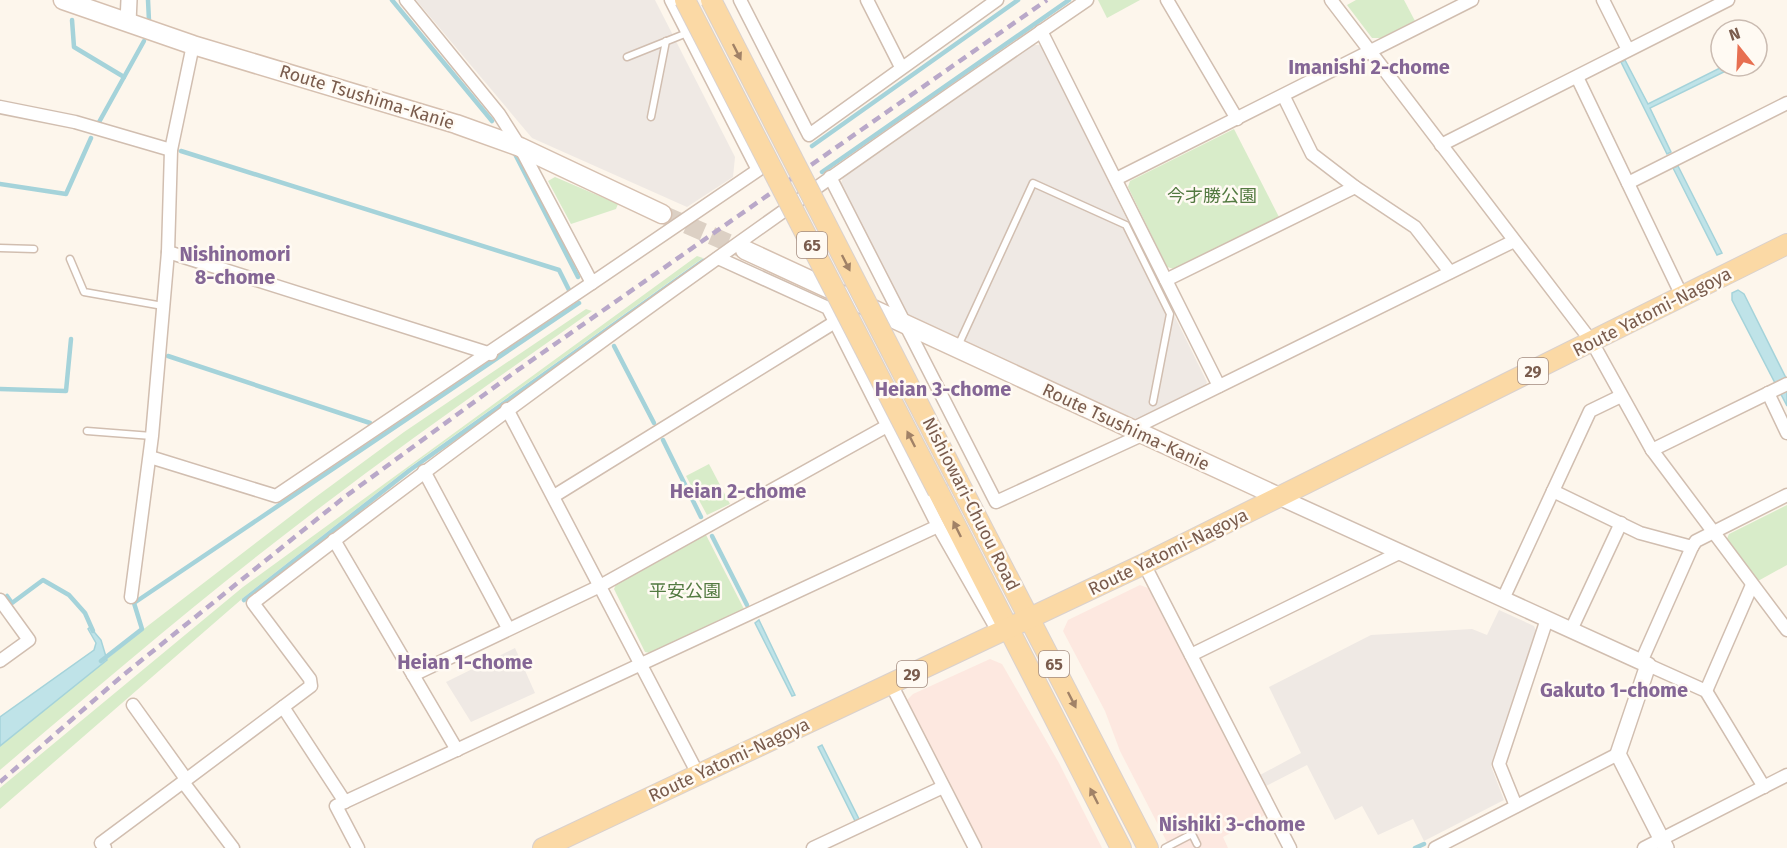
<svg xmlns="http://www.w3.org/2000/svg" width="1787" height="848" font-family="'Fira Sans','Noto Sans JP',sans-serif">
	<rect width="100%" height="100%" fill="#fdf6ec"/>
	<!-- commercial -->
	<g fill="#fde8e0">
		<path d="M1140,585L1148,588L1265,815L1223,837L1228,848H1170L1120,751L1105,711L1063,631L1068,620Z"/>
		<path d="M990,659L1002,664L1059,763L1102,848H981L906,701L913,694Z"/>
	</g>
	<!-- industrial -->
	<g fill="#efe9e4">
		<path d="M416,0H655L735,157L733,177L687,207L532,138Z"/>
		<path d="M1034,45H1041L1207,382L1205,387L1141,420L1123,417L904,313L840,185L843,178Z"/>
		<path d="M1499,610L1534,626L1536,631L1491,766L1504,800L1424,841L1413,819L1378,835L1362,806L1335,820L1307,765L1266,786L1260,775L1301,753L1269,687L1371,635L1472,629L1487,635Z"/>
		<path d="M515,648L535,693L471,722L446,682Z"/>
	</g>
	<!-- green -->
	<g fill="#d8ecc9">
		<path d="M1098,0H1140L1107,18Z"/>
		<path d="M1356,0H1404L1415,21L1381,38H1372L1347,5Z"/>
		<path d="M1234,129L1279,217L1174,269L1167,267L1128,187L1130,181Z"/>
		<path d="M555,177L618,204L616,209L571,224L548,181Z"/>
		<path d="M697,256L703,258L410,467L243,598L0,809V788L243,587Z"/>
		<path d="M586,309L592,311C496,379 399,447 305,519C200,599 100,685 0,770V746L145,628L313,499L404,432Z"/>
		<path d="M709,464L730,504L707,515L686,476Z"/>
		<path d="M1787,505V565L1758,581L1726,541L1729,534Z"/>
		<path d="M705,533L744,609L650,653L645,652L614,589L617,582Z"/>
	</g>
	<!-- water -->
	<g fill="#bfe3e8" stroke="#a5d3da" stroke-width="1.5">
		<path d="M1625,60L1648,104L1724,66H1736L1650,108L1671,152L1667,154L1621,62Z"/>
		<path d="M1678,166L1722,253L1717,255L1673,168Z"/>
		<path d="M1738,290L1744,294L1787,380V406L1732,300V293Z"/>
		<path d="M759,620L795,695L792,696L755,623Z"/>
		<path d="M90,627L101,640L107,660L0,746V717L94,650L96,643L88,629Z"/>
		<path d="M822,745L859,819L855,821L818,747Z"/>
	</g>
	<g fill="none" stroke-linecap="round" stroke-linejoin="round">
		<!-- stream -->
		<g stroke="#a5d3da" stroke-width="4.5">
			<path d="M148,0L149,21"/>
			<path d="M392,0L492,121"/>
			<path d="M72,20L74,47L124,77"/>
			<path d="M98,124L144,41"/>
			<path d="M812,146L1018,0"/>
			<path d="M181,151L559,270L569,290"/>
			<path d="M515,154L578,277"/>
			<path d="M822,172L1069,0"/>
			<path d="M0,184L66,194L91,138"/>
			<path d="M614,346L654,423"/>
			<path d="M168,356L370,423"/>
			<path d="M0,389L66,391L71,339"/>
			<path d="M663,440L701,517"/>
			<path d="M712,536L747,605"/>
			<path d="M7,596L12,603L43,580L69,595L85,613L93,631"/>
			<path d="M244,600L410,470L703,261"/>
			<path d="M101,661L142,629L134,603L579,303"/>
			<path d="M1415,848L1424,844"/>
		</g>
		<!-- secondary-tunnel -->
		<path stroke="#dcd0c4" stroke-width="18" stroke-dasharray="18 9" stroke-linecap="butt" d="M662,214L745,250"/>
		<!-- service casing -->
		<g stroke="#d1beb0" stroke-width="9">
			<g id="service">
				<path d="M627,57L687,33"/>
				<path d="M651,117L666,41"/>
				<path d="M0,248L34,249"/>
				<path d="M70,259L84,292L163,306"/>
				<path d="M958,346L1033,183L1126,225L1170,314L1153,402"/>
				<path d="M87,431L152,436"/>
				<path d="M1165,848L1192,834L1197,844"/>
			</g>
		</g>
		<!-- minor casing -->
		<g stroke="#d1beb0" stroke-width="15">
			<g id="minor">
				<path d="M406,0L499,114L520,147L592,283L758,170L671,0"/>
				<path d="M740,0L809,135L997,0"/>
				<path d="M867,0L901,67"/>
				<path d="M1167,0L1237,119"/>
				<path d="M1331,0L1592,342L1652,450L1787,630"/>
				<path d="M1603,0L1628,50"/>
				<path d="M1041,31L1219,386"/>
				<path d="M1577,77L1682,296"/>
				<path d="M1284,97L1312,154L1355,187L1415,227L1450,272"/>
				<path d="M0,107L75,122L171,150"/>
				<path d="M1441,145L1728,0"/>
				<path d="M830,177L996,502L1144,434"/>
				<path d="M1116,179L1472,0"/>
				<path d="M1628,183L1787,103"/>
				<path d="M168,252L491,354"/>
				<path d="M718,258L828,308L938,526L999,633"/>
				<path d="M1166,280L1355,187"/>
				<path d="M1768,393L1787,433"/>
				<path d="M507,409L698,774"/>
				<path d="M1132,429L1514,241"/>
				<path d="M1652,450L1787,384"/>
				<path d="M150,457L276,496L592,283"/>
				<path d="M424,471L508,628"/>
				<path d="M1553,491L1640,533L1692,547L1696,541L1787,495"/>
				<path d="M554,496L835,322"/>
				<path d="M334,540L457,750"/>
				<path d="M1144,564L1290,848"/>
				<path d="M131,597L152,436L168,252L171,150L193,45"/>
				<path d="M1503,599L1590,411L1621,396"/>
				<path d="M0,600L29,640L0,661"/>
				<path d="M1571,630L1621,523"/>
				<path d="M1191,655L1401,552"/>
				<path d="M1641,662L1692,547"/>
				<path d="M1648,665L1706,691L1764,787"/>
				<path d="M413,675L600,586L887,426"/>
				<path d="M891,684L975,848"/>
				<path d="M1706,691L1752,585"/>
				<path d="M133,705L186,779"/>
				<path d="M283,707L345,802"/>
				<path d="M183,782L311,686L310,679L253,603C524,393 803,194 1087,0"/>
				<path d="M1516,806L1499,764L1547,619"/>
				<path d="M105,848L101,843L183,782L233,848"/>
				<path d="M358,848L336,806L938,526"/>
				<path d="M813,848L943,787"/>
				<path d="M1435,848L1618,754"/>
				<path d="M1644,848L1787,775"/>
			</g>
		</g>
		<!-- tertiary casing -->
		<g stroke="#d1beb0" stroke-width="18">
			<g id="tertiary">
				<path d="M128,22L129,0"/>
				<path d="M1279,497L1648,665L1618,754L1666,848"/>
			</g>
		</g>
		<!-- secondary casing -->
		<g stroke="#d6c0b0" stroke-width="21">
			<g id="secondary">
				<path d="M63,0L193,45L456,124L520,147L662,214"/>
				<path d="M745,250L1279,497"/>
			</g>
		</g>
		<!-- primary casing -->
		<g stroke="#dad1cd" stroke-width="22">
			<g id="primary">
				<path d="M958,481L1148,848"/>
				<path d="M938,491L1121,848"/>
				<path d="M543,848L1144,564L1787,244"/>
			</g>
		</g>
		<!-- service -->
		<use href="#service" stroke="#fff" stroke-width="6"/>
		<!-- minor -->
		<use href="#minor" stroke="#fff" stroke-width="12"/>
		<!-- tertiary -->
		<use href="#tertiary" stroke="#fff" stroke-width="15"/>
		<!-- secondary -->
		<use href="#secondary" stroke="#fff" stroke-width="18"/>
		<!-- primary -->
		<use href="#primary" stroke="#fbd9a5" stroke-width="20"/>
		<!-- rail -->
		<path stroke="#b9a8c9" stroke-width="4.5" stroke-dasharray="9 6" stroke-linecap="butt" d="M0,782L122,676L342,499L515,372L1047,0"/>
		<!-- primary-bridge casing -->
		<g stroke="#dad1cd" stroke-width="22" stroke-linecap="butt">
			<g id="primary-bridge">
				<path d="M685,0L938,491"/>
				<path d="M711,0L958,481"/>
			</g>
		</g>
		<!-- primary-bridge -->
		<use href="#primary-bridge" stroke="#fbd9a5" stroke-width="20"/>
	</g>
	<!-- one-way arrows -->
	<defs><path id="oneway-solid" d="M-6-.8H1V-3.2L6.5 0L1 3.2V.8H-6Z" transform="scale(1.5)"/></defs>
	<g fill="#a18267">
		<use href="#oneway-solid" transform="translate(737 52) rotate(63)"/>
		<use href="#oneway-solid" transform="translate(846 263) rotate(63)"/>
		<use href="#oneway-solid" transform="translate(911 439) rotate(-117)"/>
		<use href="#oneway-solid" transform="translate(957 529) rotate(-116)"/>
		<use href="#oneway-solid" transform="translate(1072 700) rotate(63)"/>
		<use href="#oneway-solid" transform="translate(1094 796) rotate(-117)"/>
	</g>
	<g text-anchor="middle" dominant-baseline="central" stroke-width="5" stroke-linejoin="round" paint-order="stroke">
		<!-- shield labels -->
		<g fill="#fffaf3" stroke="#a28b7f" stroke-width="1.5">
			<rect x="797" y="232" width="30" height="26" rx="4.5"/>
			<rect x="1518" y="358" width="30" height="26" rx="4.5"/>
			<rect x="1039" y="651" width="30" height="26" rx="4.5"/>
			<rect x="897" y="661" width="30" height="26" rx="4.5"/>
		</g>
		<g font-size="16" font-weight="bold" fill="#7a5c4d">
			<text x="812" y="245">65</text>
			<text x="1533" y="371">29</text>
			<text x="1054" y="664">65</text>
			<text x="912" y="674">29</text>
		</g>
		<!-- street labels -->
		<g font-size="18" fill="#7a5c4d" stroke="#fffaf3">
			<text transform="translate(367 97) rotate(17)">Route Tsushima-Kanie</text>
			<text transform="translate(1652 312) rotate(-27)">Route Yatomi-Nagoya</text>
			<text transform="translate(1126 427) rotate(25)">Route Tsushima-Kanie</text>
			<text transform="translate(971 504) rotate(63)">Nishiowari-Chuou Road</text>
			<text transform="translate(1168 552) rotate(-26)">Route Yatomi-Nagoya</text>
			<text transform="translate(729 760) rotate(-25)">Route Yatomi-Nagoya</text>
		</g>
		<!-- park labels -->
		<g font-size="18" fill="#537a41" stroke="#fffaf3">
			<text x="1212" y="196">今才勝公園</text>
			<text x="685" y="591">平安公園</text>
		</g>
		<!-- neighbourhood labels -->
		<g font-size="20" font-weight="bold" fill="#846695" stroke="#fffaf3">
			<text x="1369" y="67">Imanishi 2-chome</text>
			<text x="235" y="254">Nishinomori<tspan x="235" dy="23">8-chome</tspan></text>
			<text x="943" y="389">Heian 3-chome</text>
			<text x="738" y="491">Heian 2-chome</text>
			<text x="465" y="662">Heian 1-chome</text>
			<text x="1614" y="690">Gakuto 1-chome</text>
			<text x="1232" y="824">Nishiki 3-chome</text>
		</g>
	</g>
	<!-- north arrow -->
	<g transform="translate(1739 48) rotate(342)"><circle r="28" fill="#fffaf3" stroke="#cabbb1" stroke-width="1.5"/>
	<path d="M0-4.5L10 22L0 15L-10 22Z" fill="#e76f51"/>
	<text y="-9" font-size="16" font-weight="bold" text-anchor="middle" fill="#7a5c4d">N</text>
	</g>
</svg>
